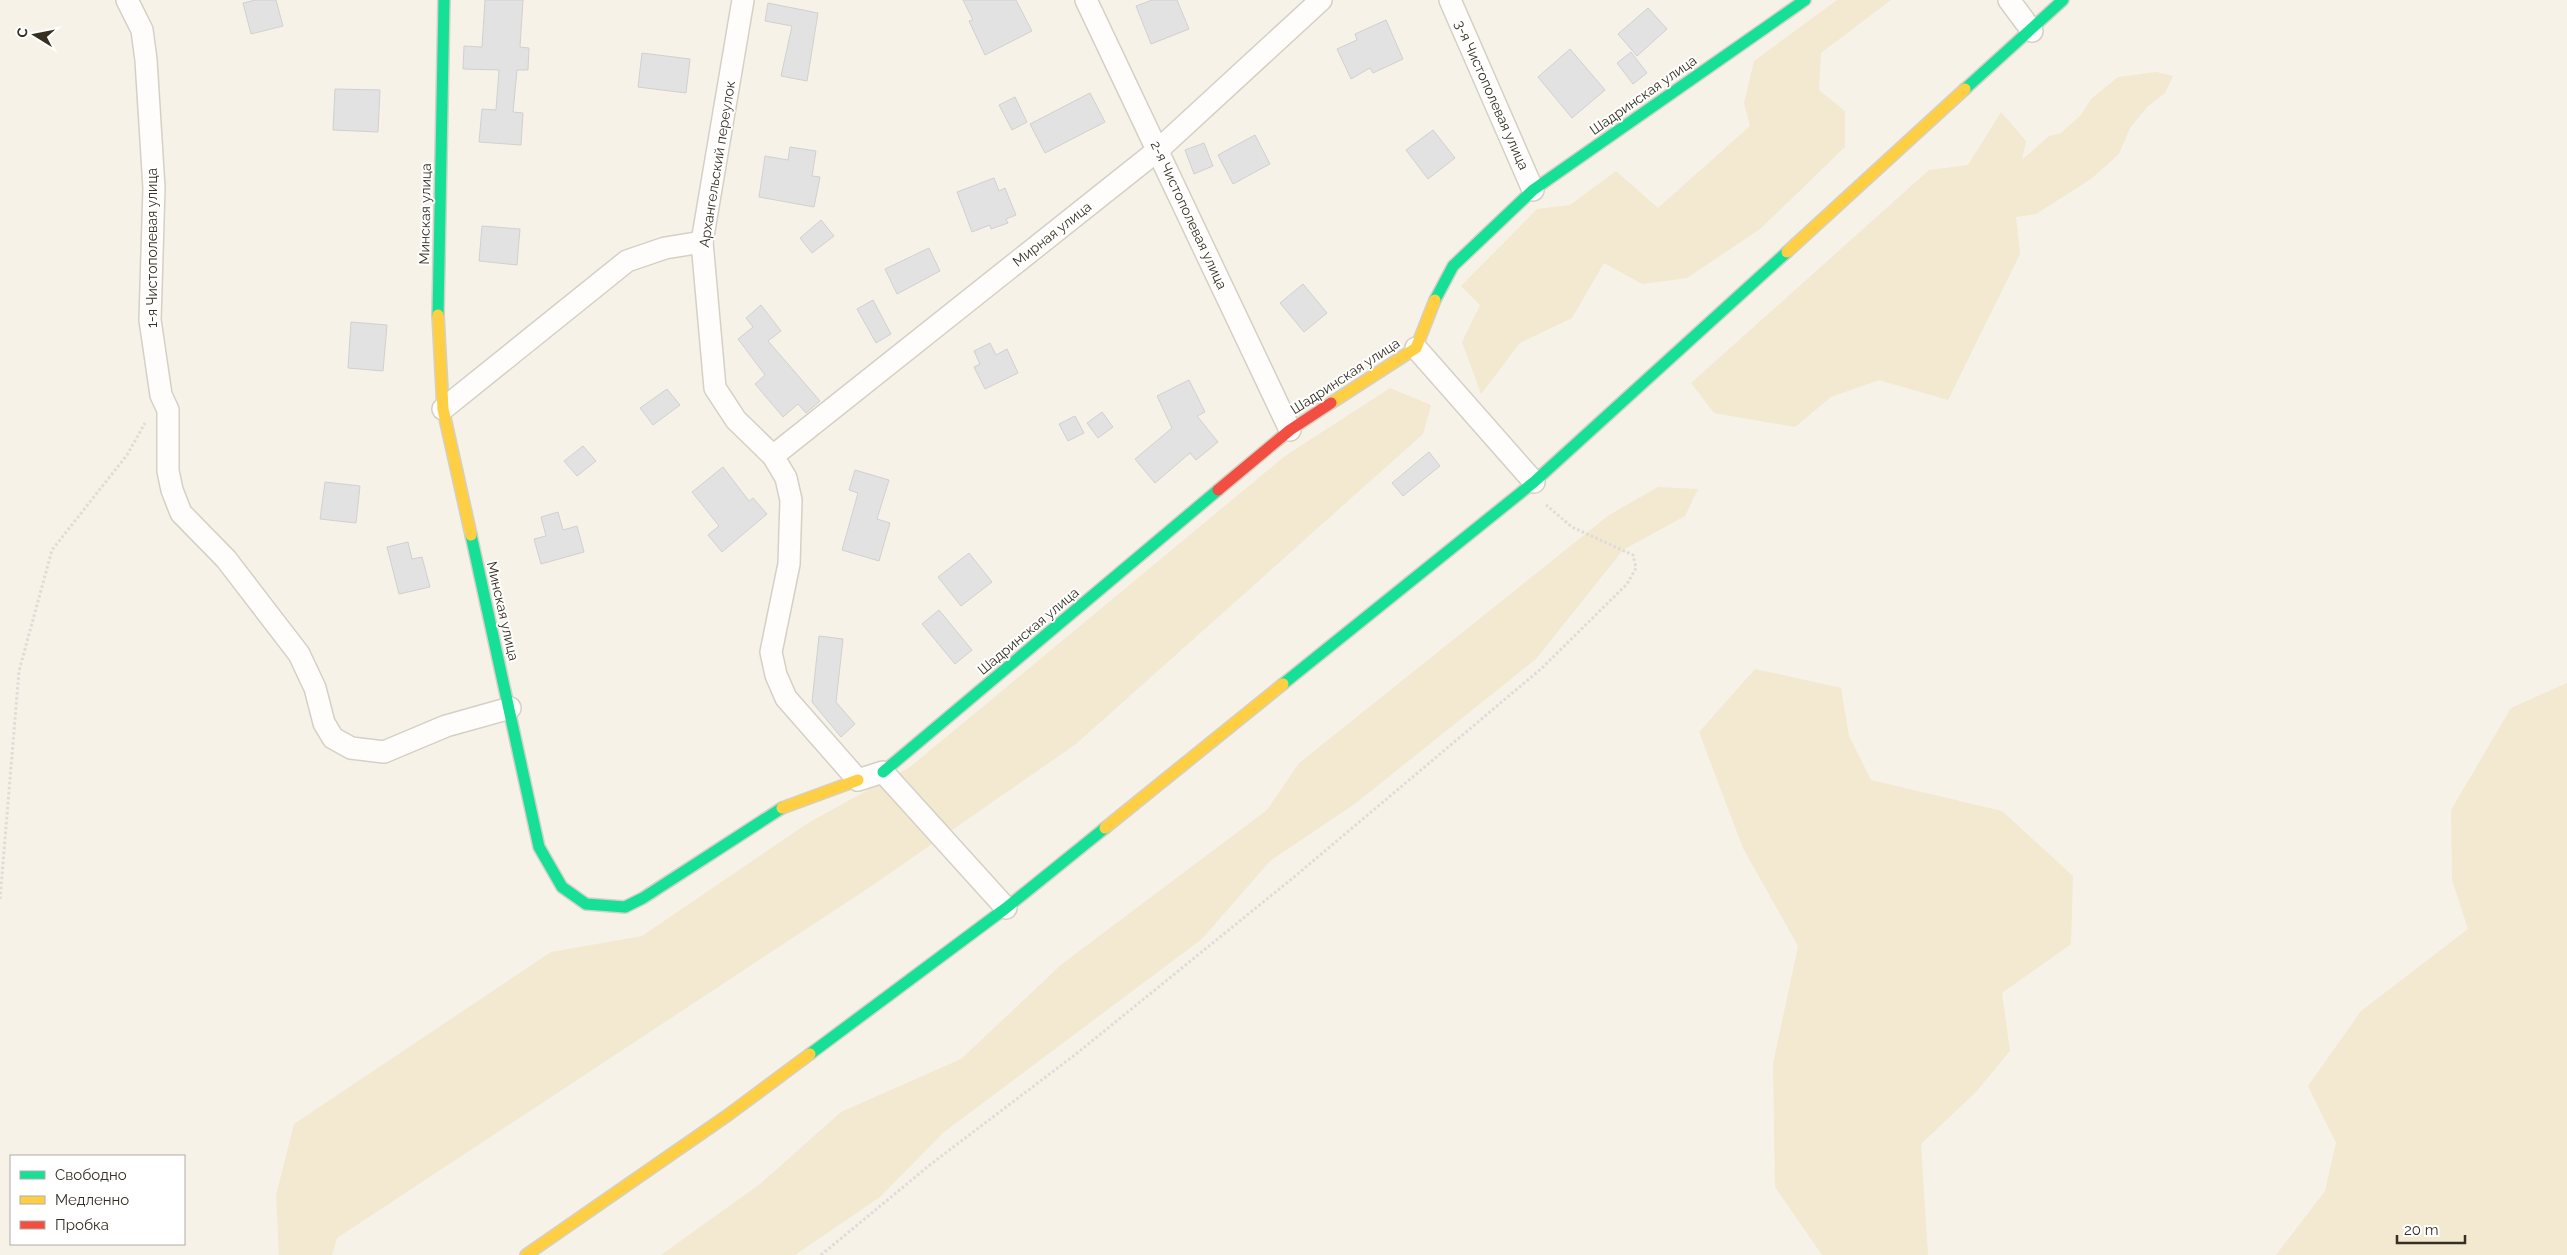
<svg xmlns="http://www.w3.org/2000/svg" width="2567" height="1255" font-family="Raleway,sans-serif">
	<rect width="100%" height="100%" fill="#f7f2e7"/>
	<!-- green -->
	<g fill="#f3e8d0">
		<path d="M1837,0H1891L1821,53L1819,90L1845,111V147L1760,229L1687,278L1642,284L1604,263L1572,318L1520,343L1481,394L1462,342L1480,305L1461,286L1537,209L1570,205L1616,171L1658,208L1750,126L1744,103L1754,61Z"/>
		<path d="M2156,72L2173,76L2165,93L2147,107L2130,128L2119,154L2091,179L2036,214L2016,217L2020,254L1948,400L1879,380L1831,397L1795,427L1714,413L1691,383L1929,170L1968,165L2001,112L2026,141L2022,160L2049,136L2061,133L2081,115L2091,99L2118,77Z"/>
		<path d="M1390,388L1431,405L1423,434L1076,744L873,885L337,1238L332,1255H279L276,1195L294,1124L551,952L642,936L808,823L910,767L1285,456Z"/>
		<path d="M1658,487L1698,489L1685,516L1623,550L1536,659L1356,803L1270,861L1202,939L944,1132L880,1197L795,1255H661L760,1184L841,1112L961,1059L1062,964L1267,810L1299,763L1609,515Z"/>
		<path d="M1755,669L1841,688L1849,736L1871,780L2002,811L2073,876L2071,944L2002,993L2010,1051L1976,1092L1921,1144L1928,1255H1822L1775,1187L1773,1064L1798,946L1743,848L1699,732Z"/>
		<path d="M2567,683V1255H2276L2325,1191L2336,1143L2308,1086L2361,1011L2468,929L2452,880L2451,810L2511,708Z"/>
	</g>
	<!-- building -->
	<g fill="#e3e2e2" stroke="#d1d0d1">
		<path d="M256,0H276L283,26L251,34L243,3Z"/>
		<path d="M485,0H523L520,47L529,48L528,70H517L513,112L523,113L521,145L479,142L482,109L496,110L499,70L463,69L464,46L482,47Z"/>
		<path d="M963,0H1016L1032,31L985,55L969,21L973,20Z"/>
		<path d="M1152,0H1177L1189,29L1151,44L1136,6Z"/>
		<path d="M768,3L818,13L807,81L781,76L792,26L765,21Z"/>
		<path d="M1648,8L1667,29L1637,56L1618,34Z"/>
		<path d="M1386,20L1403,59L1373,73L1370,68L1351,79L1337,49L1357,40L1355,34Z"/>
		<path d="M1570,49L1605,90L1572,118L1538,77Z"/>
		<path d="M1631,52L1647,73L1633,84L1617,63Z"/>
		<path d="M642,53L690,59L686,93L638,87Z"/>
		<path d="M335,89L380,90L378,132L333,130Z"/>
		<path d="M1090,93L1105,122L1045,153L1030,124Z"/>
		<path d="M1015,97L1027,122L1012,130L999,105Z"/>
		<path d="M1433,130L1455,158L1428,179L1406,150Z"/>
		<path d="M1255,135L1270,164L1233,184L1218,155Z"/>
		<path d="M1204,143L1213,166L1194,174L1185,150Z"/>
		<path d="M790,147L816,151L812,176L820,177L814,207L759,197L765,156L788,160Z"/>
		<path d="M994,178L999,191L1005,188L1016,215L1006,219L1008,223L991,229L990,225L972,232L957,192Z"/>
		<path d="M821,220L834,236L812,253L800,238Z"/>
		<path d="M482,226L520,229L517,265L479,261Z"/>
		<path d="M929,248L940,271L897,294L885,269Z"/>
		<path d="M1303,284L1327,313L1304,332L1280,303Z"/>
		<path d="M873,300L891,334L876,343L857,309Z"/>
		<path d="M761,305L781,331L768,341L820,401L806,413L798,404L783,417L755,384L765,375L738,339L753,327L746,318Z"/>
		<path d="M351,322L387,325L383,371L348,368Z"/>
		<path d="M990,343L996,355L1007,349L1018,373L985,389L974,367L980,364L974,351Z"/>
		<path d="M1189,380L1205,412L1197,416L1218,442L1196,460L1190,453L1155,483L1135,459L1172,428L1157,396Z"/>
		<path d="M667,389L680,405L653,425L640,408Z"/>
		<path d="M1102,412L1113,427L1098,438L1087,423Z"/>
		<path d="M1075,416L1084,433L1068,441L1059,424Z"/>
		<path d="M583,446L596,461L577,476L564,461Z"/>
		<path d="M1429,452L1440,466L1403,496L1392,483Z"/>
		<path d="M723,467L749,501L753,498L767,514L722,552L708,535L719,526L692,492Z"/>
		<path d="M855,470L889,480L877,519L890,523L879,561L842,550L858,493L849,490Z"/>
		<path d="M325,482L360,486L356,523L320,519Z"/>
		<path d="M558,512L563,530L577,526L584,552L541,564L534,539L546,536L541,517Z"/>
		<path d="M408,542L412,559L422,557L430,587L399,594L387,547Z"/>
		<path d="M969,553L992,582L961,606L938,577Z"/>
		<path d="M939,610L972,650L955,664L922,624Z"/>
		<path d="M819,636L843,639L836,702L855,724L841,737L812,702Z"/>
	</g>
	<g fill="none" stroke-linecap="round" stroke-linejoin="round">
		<!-- street casing -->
		<g stroke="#d5d0c5" stroke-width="24">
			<g id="street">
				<path d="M127,0L142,30L146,60L154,188L150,320L161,395L168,410V471L172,490L181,513L226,559L299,654L315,688L324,723L333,738L351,748L384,752L446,726L510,708"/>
				<path d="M743,0L702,242L715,388L736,420L773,456L786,478L791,500L789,564L771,652L776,675L786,698L858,780L883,772L1006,908"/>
				<path d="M1086,0L1290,430"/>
				<path d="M1450,0L1533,190"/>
				<path d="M2009,0L2032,31"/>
				<path d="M1416,348L1534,482"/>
				<path d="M443,409L627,261L665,248L702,242"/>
				<path d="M773,456L1158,150L1321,0"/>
			</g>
		</g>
		<!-- fast casing -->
		<g stroke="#d5d0c5" stroke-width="14">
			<g id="fast">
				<path d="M1965,89L2063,0"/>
				<path d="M1435,300L1453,266L1533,190L1805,0"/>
				<path d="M438,315L444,0"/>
				<path d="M471,535L539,847L562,887L586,904L625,907L643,898L782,808"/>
				<path d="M1283,684L1534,482L1787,252"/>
				<path d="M883,772L1218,490"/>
				<path d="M810,1054L1006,908L1105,828"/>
			</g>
		</g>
		<!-- slow casing -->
		<g stroke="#d5d0c5" stroke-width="14">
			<g id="slow">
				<path d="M1787,252L1965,89"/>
				<path d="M438,315L443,409L471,535"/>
				<path d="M1331,403L1416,348L1435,300"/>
				<path d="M782,808L858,780"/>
				<path d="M1105,828L1283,684"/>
				<path d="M526,1255L728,1115L810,1054"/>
			</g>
		</g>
		<!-- jam casing -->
		<g stroke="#d5d0c5" stroke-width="14">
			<path id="jam" d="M1218,490L1290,430L1331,403"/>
		</g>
		<!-- path -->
		<g stroke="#dedcd9" stroke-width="3" stroke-dasharray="2.5 2.5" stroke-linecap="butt">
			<path d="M0,899L19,671L52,550L127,455L145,423"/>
			<path d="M821,1255L931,1164L1076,1054L1294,877L1542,668L1627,584L1636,568L1633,555L1572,527L1546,505"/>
		</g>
		<!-- street -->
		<use href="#street" stroke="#fefdfb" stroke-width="21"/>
		<!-- fast -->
		<use href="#fast" stroke="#16e098" stroke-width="11"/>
		<!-- slow -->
		<use href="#slow" stroke="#ffcf43" stroke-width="11"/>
		<!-- jam -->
		<use href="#jam" stroke="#f24e42" stroke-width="11"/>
	</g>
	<g text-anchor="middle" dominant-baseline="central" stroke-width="4" stroke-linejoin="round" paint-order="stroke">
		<!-- street labels -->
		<g font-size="14" fill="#363023" stroke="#fff">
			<text transform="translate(1492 95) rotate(66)">3-я Чистополевая улица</text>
			<text transform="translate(1643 95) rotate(-35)">Шадринская улица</text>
			<text transform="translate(717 164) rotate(-81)">Архангельский переулок</text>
			<text transform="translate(425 214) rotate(-89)">Минская улица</text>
			<text transform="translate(1189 215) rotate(65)">2-я Чистополевая улица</text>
			<text transform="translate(1052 234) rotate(-38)">Мирная улица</text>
			<text transform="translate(152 248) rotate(-90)">1-я Чистополевая улица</text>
			<text transform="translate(1345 376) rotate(-33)">Шадринская улица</text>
			<text transform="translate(503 611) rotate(77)">Минская улица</text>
			<text transform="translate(1028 631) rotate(-40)">Шадринская улица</text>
		</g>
	</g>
	<!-- legend -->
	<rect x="10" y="1155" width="175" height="90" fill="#ffffff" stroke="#afaca7"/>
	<rect x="20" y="1171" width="25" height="8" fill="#16e098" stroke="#afaca7"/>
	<text x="55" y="1180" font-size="15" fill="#363023">Свободно</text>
	<rect x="20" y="1196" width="25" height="8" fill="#ffcf43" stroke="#afaca7"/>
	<text x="55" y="1205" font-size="15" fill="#363023">Медленно</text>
	<rect x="20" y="1221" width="25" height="8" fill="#f24e42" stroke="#afaca7"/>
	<text x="55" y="1230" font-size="15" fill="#363023">Пробка</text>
	<!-- north arrow -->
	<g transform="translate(35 35) rotate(280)" stroke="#ffffff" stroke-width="4" paint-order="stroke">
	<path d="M0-4L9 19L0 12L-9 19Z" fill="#363023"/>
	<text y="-8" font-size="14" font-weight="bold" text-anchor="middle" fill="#363023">С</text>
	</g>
	<!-- scale -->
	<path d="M2397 1235v8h68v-8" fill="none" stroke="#363023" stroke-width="2.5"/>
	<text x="2404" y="1235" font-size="15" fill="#363023" stroke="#ffffff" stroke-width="4" paint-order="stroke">20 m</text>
</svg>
